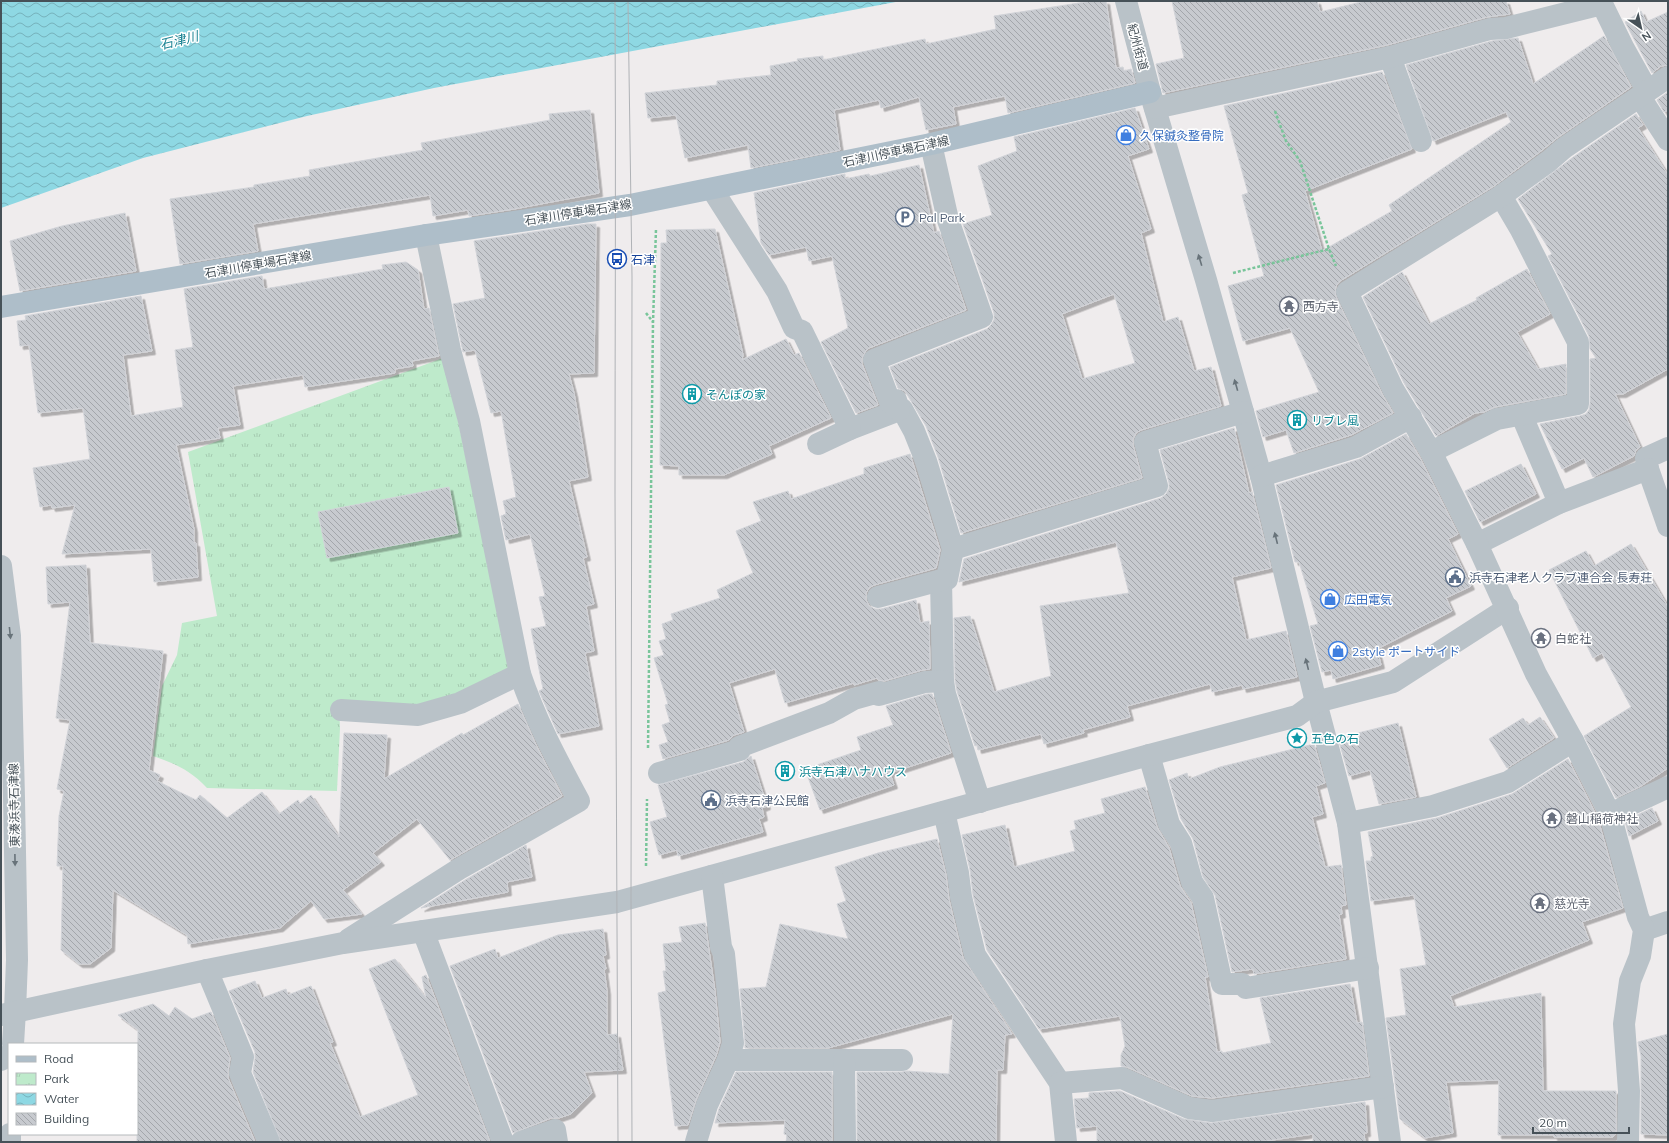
<svg xmlns="http://www.w3.org/2000/svg" width="1669" height="1143" font-family="Mulish,'Noto Sans JP',sans-serif">
	<defs>
		<pattern id="park-tufts" width="24" height="20" patternUnits="userSpaceOnUse"><rect width="24" height="20" fill="#beeacb"/><path d="M3 7l-1-3M5 7V3M7 7l1-3M15 17l-1-3M17 17v-4M19 17l1-3" fill="none" stroke="#a5cab0"/></pattern>
		<pattern id="water-waves" width="16" height="10" patternUnits="userSpaceOnUse"><rect width="16" height="10" fill="#8ed8e3"/><path d="M0 5q4-4 8 0t8 0" fill="none" stroke="#76b2bb"/></pattern>
		<pattern id="building-back-hatch" width="6" height="6" patternUnits="userSpaceOnUse"><rect width="6" height="6" fill="#c7cacf"/><path d="M-1 5l2 2M0 0l6 6M5-1l2 2" fill="none" stroke="#a3a6ab"/></pattern>
		<filter id="shadow"><feDropShadow dx="3.5" dy="3.5" stdDeviation="0" flood-color="#0004"/></filter>
	</defs>
	<rect width="100%" height="100%" fill="#efeced"/>
	<!-- park -->
	<path fill="url(#park-tufts)" d="M443,358L457,416L511,673L416,710L339,705L340,728L337,791L207,788C190,770 176,764 153,756L162,686L177,655L182,623L217,616L188,452Z"/>
	<!-- water -->
	<path fill="url(#water-waves)" d="M1,1H901L434,88L307,116L143,158L1,208Z"/>
	<!-- building -->
	<g fill="url(#building-back-hatch)" stroke="#d1d3d8" fill-rule="evenodd" filter="url(#shadow)">
		<path d="M1092,1H1106L1116,68L1123,67L1124,71L1131,69L1135,83L1008,113L1005,96L953,107L956,124L926,130L919,97L881,108L879,100L834,110L840,150L751,168L748,145L685,158L676,115L648,118L645,93L717,85V81L771,75L770,66L798,61L797,59L823,56V60L925,39L926,44L996,29L994,16Z"/>
		<path d="M1172,1H1317L1320,12L1365,1H1506L1510,14L1487,17L1387,45L1163,93L1156,64L1184,58Z"/>
		<path d="M1641,11L1646,22L1668,12V65L1661,66L1652,73L1625,22Z"/>
		<path d="M1604,36L1631,87L1557,138L1541,151L1494,186L1340,281L1336,286L1335,292L1336,297L1382,394L1393,413L1351,435L1294,453L1286,430L1263,437L1256,411L1319,392L1290,328L1243,341L1228,286L1264,276L1242,195L1248,193L1224,106L1382,72L1412,149L1305,191L1322,251L1392,211L1389,205L1511,122L1506,112L1433,141L1406,65L1492,41L1518,38L1533,84Z"/>
		<path d="M1668,92V110L1664,112L1657,100Z"/>
		<path d="M1135,108L1149,149L1128,156L1151,229L1141,233L1163,322L1178,317L1194,371L1211,367L1221,406L1141,430L1136,433L1133,439V445L1142,478L961,533L938,457L926,426L905,391L898,388L890,367L987,329L991,325L994,320V313L963,224L992,215L978,166L1017,151L1014,137ZM1114,294L1135,363L1082,379L1062,314Z"/>
		<path d="M590,110L599,193L514,209L469,216L468,210L433,216L430,195L253,224L258,251L180,264L170,199L254,187V185L310,176L309,170L423,150L421,143L550,120L549,114Z"/>
		<path d="M1636,114L1643,125L1638,128L1668,175V369L1623,394H1615L1640,447L1636,450L1634,456L1593,477L1584,458L1562,469L1540,424L1580,416L1586,414L1589,410L1590,404V359L1596,358L1590,349L1589,336L1548,256L1552,254L1518,199L1572,158Z"/>
		<path d="M919,165L934,233L939,231L966,310L869,348L865,352L862,358V364L878,405L856,413L821,342L848,328L832,256L809,261L806,247L769,255L761,243L754,193L845,174V179L869,174L870,176Z"/>
		<path d="M125,213L136,271L20,291L10,241L62,226Z"/>
		<path d="M587,224H596L594,373L569,374L574,393L588,477L569,481L587,557L583,558L594,604L586,606L594,651L585,653L599,726L558,734L539,691L543,689L531,629L546,626L539,597L545,596L530,534L506,540L501,516L506,514L503,501L516,497L501,411L491,413L475,350L463,352L453,304L485,298L474,241Z"/>
		<path d="M715,229L743,355L742,360L786,339L794,355L799,353L831,418L769,446L772,454L724,475H679V466L660,465L661,243H667L666,230Z"/>
		<path d="M406,262L418,270L424,309L429,308L439,356L412,361L413,366L395,369V373L305,387L303,375L233,386L240,425L218,428L220,438L176,445L194,529V543H196L198,577L154,582L151,549L62,554L75,505L52,508L51,505L40,507L33,468L90,459L83,408L38,413L29,345L20,346L17,321L26,320L25,316L141,296L152,351L123,355L131,416L183,407L175,350L193,347L184,289L262,276L264,289L383,269L382,265Z"/>
		<path d="M1527,269L1550,314L1517,332L1538,369L1566,364V394L1495,407L1484,412L1475,413L1436,436L1404,383L1363,297L1402,272L1429,324L1477,300L1476,298Z"/>
		<path d="M1234,428L1249,493L1252,492L1271,568L1232,577L1246,640L1286,631L1297,677L1243,689L1242,685L1212,692L1210,684L1127,706L1130,717L1083,730L1084,733L1044,744L1041,734L978,750L977,745L975,746L957,691L955,680L954,618L970,616L994,692L1051,676L1040,606L1129,593L1116,542L959,582L964,559L1161,498L1166,494L1169,489V483L1160,450Z"/>
		<path d="M1406,434L1420,458L1458,534L1448,539L1471,586L1446,598L1452,611L1377,649L1381,665L1333,679L1331,670L1322,672L1310,626L1318,624L1299,562H1295L1276,485L1360,459Z"/>
		<path d="M910,454L940,550L936,568L874,585L869,588L866,593V600L869,606L875,609H881L916,600L920,623L929,621L930,669L922,670L884,681L878,680L877,678L854,685V683L785,703L775,669L729,683L744,732L734,735L729,740L663,759L659,745L668,742L662,725L670,722L665,705L668,704L654,658L664,655L659,641L666,639L662,624L673,620L671,614L720,598L717,590L753,573L736,531L761,521L753,502L788,491L791,499L864,474V468Z"/>
		<path d="M1521,464L1536,494L1480,522L1465,491Z"/>
		<path d="M449,487L458,533L327,558L318,512Z"/>
		<path d="M1631,544L1668,607V768L1641,786L1616,798L1584,736L1631,707L1602,653L1593,658L1549,570L1586,551L1594,566Z"/>
		<path d="M86,565L90,643L163,651L149,770L160,775L157,781L196,800L200,795L227,818L262,792L279,814L298,800L300,804L311,795L339,837L344,733L387,735L384,779L462,733L463,735L518,704L536,745L562,796L450,860L417,819L373,853L381,862L343,890L362,914L324,919L311,901L280,928L188,944L187,935L113,890L111,948L90,964H79L61,950L63,866H57L59,816L64,791L57,789L70,720L56,718L70,602L48,604L46,567Z"/>
		<path d="M927,694H932L951,753L890,773L894,785L820,810L805,769L861,750L857,737L893,725L886,706Z"/>
		<path d="M1540,717L1554,738L1507,768L1489,739L1523,718L1528,725Z"/>
		<path d="M1398,723L1416,797L1379,804L1370,770L1349,776L1338,738Z"/>
		<path d="M1314,744L1325,783L1316,786L1323,814L1312,817L1325,867L1341,865L1346,905L1341,906L1342,914L1339,915L1346,959L1254,974L1253,969L1232,972L1215,895L1203,877L1193,839L1181,819L1169,780L1187,773L1189,779L1220,767Z"/>
		<path d="M751,756L767,806L762,808L764,817L759,819L763,832L678,856L677,850L659,855L650,822L667,817L658,785L743,762Z"/>
		<path d="M1568,759L1598,819L1623,908L1582,922L1589,940L1450,996L1454,1007L1541,993L1543,1091H1616V1133L1613,1137H1554V1135H1498L1499,1080L1446,1082L1453,1133L1425,1138L1400,1119L1386,1018L1406,1015L1400,969L1426,965L1414,895L1371,901L1366,861H1371V857L1373,856L1368,832L1437,818L1512,794Z"/>
		<path d="M1145,787L1157,827L1169,848L1180,886L1191,903L1208,977H1205L1217,1052L1222,1051V1053L1271,1043L1260,998L1350,984L1357,1023L1362,1022L1369,1076L1212,1098L1192,1096L1127,1067L1121,1066V1055L1125,1046L1120,1016L1039,1029L987,950L973,895L970,870L962,835L1005,825L1014,867L1075,851L1070,831L1076,829L1074,821L1105,813L1101,799Z"/>
		<path d="M1652,808L1658,821L1629,836L1625,821Z"/>
		<path d="M937,839L946,875L949,900L963,958L1012,1034L1005,1035L1003,1070H997L996,1142H857V1072H902L907,1071L949,1074L953,1014L828,1048H745V1042L740,989L766,987L780,924L848,939L837,904L846,901L835,867L878,853Z"/>
		<path d="M526,845L532,877L507,882L508,892L421,908L465,880Z"/>
		<path d="M705,923L715,991L720,1042L716,1056L696,1100L688,1125L675,1126L658,993L666,991L663,971H666L663,944L682,942L679,927Z"/>
		<path d="M603,929L606,955L603,956L606,969H604L607,991V1035L617,1034L623,1070L584,1072L592,1093L571,1114L559,1118H551L513,1133L450,966L495,949L498,958L558,935Z"/>
		<path d="M395,959L426,998L422,977L426,975L490,1142H281L253,1072L255,1059V1052L229,991L255,981L262,998L286,989L288,995L311,986L333,1042L330,1043L360,1117L418,1095L369,969Z"/>
		<path d="M153,1004L169,1016L175,1007L192,1019L211,1012L230,1058L228,1071V1078L255,1142H137L138,1030L118,1015Z"/>
		<path d="M1668,1034V1135L1641,1134V1056L1638,1042Z"/>
		<path d="M736,1072H832V1142H786L787,1135L784,1134L785,1120L715,1123L719,1109Z"/>
		<path d="M1120,1091L1184,1119L1211,1123L1365,1102L1367,1133H1364L1365,1142H1313V1134L1259,1142H1097V1126L1077,1128L1074,1099L1089,1098V1093Z"/>
	</g>
	<g fill="none" stroke-linecap="round" stroke-linejoin="round">
		<!-- path -->
		<g stroke="#79c59a" stroke-width="2.5" stroke-dasharray="3 2" stroke-linecap="butt">
			<path d="M1275,111L1286,141L1300,161L1329,249"/>
			<path d="M1233,273L1329,249L1336,266"/>
			<path d="M646,313L653,322"/>
			<path d="M648,748L653,323L656,229"/>
			<path d="M646,866L647,799"/>
		</g>
		<!-- minor -->
		<g stroke="#b9c2c8" stroke-width="22">
			<path d="M1126,1L1150,92L1206,280L1261,476L1316,702L1348,823L1390,1142"/>
			<path d="M1390,57L1421,141"/>
			<path d="M1640,97L1668,140"/>
			<path d="M1155,108L1390,57L1490,29L1506,28L1602,4L1624,49L1647,90"/>
			<path d="M712,189L777,291L794,328L802,331L850,429L902,409L914,431L926,461L953,549L947,579L941,580L943,681L945,694L980,802"/>
			<path d="M899,410L896,400L890,402L874,360L982,317L948,220L931,144"/>
			<path d="M1522,416L1559,503"/>
			<path d="M818,444L850,429"/>
			<path d="M1431,452L1497,419L1578,404V342L1521,230L1501,196"/>
			<path d="M1648,469L1646,458L1668,448"/>
			<path d="M1261,476L1356,447L1411,417"/>
			<path d="M1477,544L1559,503L1648,469L1668,526"/>
			<path d="M953,549L1157,486L1145,442L1243,412"/>
			<path d="M1,566L10,636L14,798L17,960L15,1011L13,1044"/>
			<path d="M878,597L941,580"/>
			<path d="M341,710L418,715L460,703L520,674"/>
			<path d="M1149,755L1169,824L1181,843L1192,882L1203,898L1222,984H1242L1246,988L1368,968"/>
			<path d="M659,773L740,750L739,747L829,713L854,699L879,692V695L925,682L943,681"/>
			<path d="M944,812L958,873L961,897L975,955L1060,1083L1066,1142"/>
			<path d="M1610,814L1668,787"/>
			<path d="M1348,823L1433,806L1508,782L1573,741"/>
			<path d="M1644,930L1668,922"/>
			<path d="M423,931L503,1142"/>
			<path d="M349,939L459,869L579,801C557,760 535,719 520,674L469,421L450,350L426,235"/>
			<path d="M207,970L243,1057L240,1073L269,1142"/>
			<path d="M1,1015L207,970L343,943L617,902L1149,755L1297,716L1316,702L1393,682L1508,608"/>
			<path d="M1,1060L9,1055"/>
			<path d="M728,1060H902"/>
			<path d="M844,1061L845,1142"/>
			<path d="M1060,1083L1122,1078L1189,1108L1212,1111L1383,1087"/>
			<path d="M10,1142V1134"/>
			<path d="M521,1142L555,1130L557,1142"/>
			<path d="M696,1142L707,1105L728,1060L733,1043L724,954L721,947L712,876"/>
			<path d="M1628,1142L1629,1091L1624,1024L1630,981L1640,956L1644,930L1638,917L1610,814L1573,741L1536,674L1477,544L1431,452L1393,389L1347,292L1501,196L1549,161L1564,148L1668,77"/>
		</g>
		<!-- major -->
		<path stroke="#aebec9" stroke-width="22" d="M1,307L426,235L630,205L931,144L1150,92"/>
		<!-- tram -->
		<g stroke="#afb2b6" stroke-width="1">
			<path d="M615,1C616,165 615,330 615,494C616,710 617,926 618,1142"/>
			<path d="M628,1L632,277L631,898L632,1142"/>
		</g>
	</g>
	<!-- one-way arrows -->
	<defs><path id="oneway-solid" d="M-6-.8H1V-3.2L6.5 0L1 3.2V.8H-6Z"/></defs>
	<g fill="#68737a">
		<use href="#oneway-solid" transform="translate(1200 260) rotate(-107)"/>
		<use href="#oneway-solid" transform="translate(1236 385) rotate(-106)"/>
		<use href="#oneway-solid" transform="translate(1276 538) rotate(-104)"/>
		<use href="#oneway-solid" transform="translate(10 633) rotate(84)"/>
		<use href="#oneway-solid" transform="translate(1307 664) rotate(-104)"/>
		<use href="#oneway-solid" transform="translate(15 860) rotate(89)"/>
	</g>
	<!-- icons -->
	<defs>
		<g id="shop-ring" transform="scale(1)"><circle r="9.5" fill="#fff" stroke="#3f7fe0" stroke-width="1.5"/><path d="M-5-2.5h2.3a2.7 3.5 0 0 1 5.4 0H5L5.5 6h-11ZM-1.5-2.5h3a1.5 2.3 0 0 0-3 0Z" fill="#3f7fe0"/></g>
		<g id="parking-ring" transform="scale(1)"><circle r="9.5" fill="#fff" stroke="#5c6f8a" stroke-width="1.5"/><path d="M-3.5-5.5H1a3.5 3.5 0 0 1 0 7H-1V5.5H-3.5ZM-1-3.4V-.6H.8a1.4 1.4 0 0 0 0-2.8Z" fill="#5c6f8a"/></g>
		<g id="bus-ring" transform="scale(1)"><circle r="9.5" fill="#fff" stroke="#1a4fb4" stroke-width="1.5"/><path d="M-5-6H5V4H4V6H2V4H-2V6H-4V4H-5ZM-3.5-4V0h7V-4ZM-3.5 1.2v1.5H-2V1.2ZM2 1.2v1.5H3.5V1.2Z" fill="#1a4fb4"/></g>
		<g id="temple-ring" transform="scale(1)"><circle r="9.5" fill="#fff" stroke="#6b7280" stroke-width="1.5"/><path d="M0-6L5-2H3V0L6.5 2.5H4V6H1.5V3h-3V6H-4V2.5H-6.5L-3 0V-2H-5Z" fill="#6b7280"/></g>
		<g id="building-ring" transform="scale(1)"><circle r="9.5" fill="#fff" stroke="#0f9aa8" stroke-width="1.5"/><path d="M-4-6H4V6H1V3H-1V6H-4ZM-2.5-4.3h1.7v1.8h-1.7ZM.8-4.3h1.7v1.8H.8ZM-2.5-1h1.7V.8h-1.7ZM.8-1h1.7V.8H.8Z" fill="#0f9aa8"/></g>
		<g id="civic-ring" transform="scale(1)"><circle r="9.5" fill="#fff" stroke="#5c6f8a" stroke-width="1.5"/><path d="M-.6-6.5H3V-4.5H.6V-3L4-1V1h2V6H-6V1h2V-1L-.6-3ZM-1.2 2.5V6h2.4V2.5Z" fill="#5c6f8a"/></g>
		<g id="sight-ring" transform="scale(1)"><circle r="9.5" fill="#fff" stroke="#0f9aa8" stroke-width="1.5"/><path d="M0-6L1.8-2.2L6-1.7L2.9 1.2L3.7 5.4L0 3.3L-3.7 5.4L-2.9 1.2L-6-1.7L-1.8-2.2Z" fill="#0f9aa8"/></g>
	</defs>
	<g fill-rule="evenodd">
		<use href="#shop-ring" x="1126" y="135"/>
		<use href="#parking-ring" x="905" y="217"/>
		<use href="#bus-ring" x="617" y="259"/>
		<use href="#temple-ring" x="1289" y="306"/>
		<use href="#building-ring" x="692" y="394"/>
		<use href="#building-ring" x="1297" y="420"/>
		<use href="#civic-ring" x="1455" y="577"/>
		<use href="#shop-ring" x="1330" y="599"/>
		<use href="#temple-ring" x="1541" y="638"/>
		<use href="#shop-ring" x="1338" y="651"/>
		<use href="#sight-ring" x="1297" y="738"/>
		<use href="#building-ring" x="785" y="771"/>
		<use href="#civic-ring" x="711" y="800"/>
		<use href="#temple-ring" x="1552" y="818"/>
		<use href="#temple-ring" x="1540" y="903"/>
	</g>
	<g text-anchor="middle" dominant-baseline="central" stroke-width="3" stroke-linejoin="round" paint-order="stroke">
		<!-- street labels -->
		<g font-size="12" fill="#465158" stroke="#fff">
			<text transform="translate(1138 47) rotate(75)">紀州街道</text>
			<text transform="translate(896 151) rotate(-12)">石津川停車場石津線</text>
			<text transform="translate(578 212) rotate(-9)">石津川停車場石津線</text>
			<text transform="translate(258 264) rotate(-10)">石津川停車場石津線</text>
			<text transform="translate(14 805) rotate(-91)">東湊浜寺石津線</text>
		</g>
		<!-- shop labels -->
		<g font-size="12" fill="#366cbe" stroke="#fff" text-anchor="start">
			<text x="1140" y="135">久保鍼灸整骨院</text>
			<text x="1344" y="599">広田電気</text>
			<text x="1352" y="651">2style ポートサイド</text>
		</g>
		<!-- service labels -->
		<g font-size="12" fill="#4e5e75" stroke="#fff" text-anchor="start">
			<text x="919" y="217">Pal Park</text>
			<text x="1469" y="577">浜寺石津老人クラブ連合会 長寿荘</text>
			<text x="725" y="800">浜寺石津公民館</text>
		</g>
		<!-- transit labels -->
		<g font-size="12" fill="#164399" stroke="#fff" text-anchor="start">
			<text x="631" y="259">石津</text>
		</g>
		<!-- worship labels -->
		<g font-size="12" fill="#5b616d" stroke="#fff" text-anchor="start">
			<text x="1303" y="306">西方寺</text>
			<text x="1555" y="638">白蛇社</text>
			<text x="1566" y="818">磐山稲荷神社</text>
			<text x="1554" y="903">慈光寺</text>
		</g>
		<!-- culture labels -->
		<g font-size="12" fill="#0d838f" stroke="#fff" text-anchor="start">
			<text x="706" y="394">そんぽの家</text>
			<text x="1311" y="420">リブレ風</text>
			<text x="1311" y="738">五色の石</text>
			<text x="799" y="771">浜寺石津ハナハウス</text>
		</g>
		<!-- water labels -->
		<g font-size="13" font-style="italic" fill="#188292" stroke="#fff">
			<text transform="translate(179 40) rotate(-14)">石津川</text>
		</g>
	</g>
	<!-- border -->
	<rect width="1669" height="1143" fill="none" stroke="#465158" stroke-width="4"/>
	<!-- legend -->
	<rect x="8" y="1043" width="130" height="92" fill="#ffffff" stroke="#b5b9bc"/>
	<rect x="16" y="1056" width="20" height="6" fill="#aebec9" stroke="#b5b9bc"/>
	<text x="44" y="1063" font-size="12" fill="#465158">Road</text>
	<rect x="16" y="1073" width="20" height="12" fill="url(#park-tufts)" stroke="#b5b9bc"/>
	<text x="44" y="1083" font-size="12" fill="#465158">Park</text>
	<rect x="16" y="1093" width="20" height="12" fill="url(#water-waves)" stroke="#b5b9bc"/>
	<text x="44" y="1103" font-size="12" fill="#465158">Water</text>
	<rect x="16" y="1113" width="20" height="12" fill="url(#building-back-hatch)" stroke="#b5b9bc"/>
	<text x="44" y="1123" font-size="12" fill="#465158">Building</text>
	<!-- north arrow -->
	<g transform="translate(1641 28) rotate(146)" stroke="#ffffff" stroke-width="3" paint-order="stroke">
	<path d="M0-3L7 15L0 10L-7 15Z" fill="#465158"/>
	<text y="-6" font-size="11" font-weight="bold" text-anchor="middle" fill="#465158">N</text>
	</g>
	<!-- scale -->
	<path d="M1533 1127v6h96v-6" fill="none" stroke="#465158" stroke-width="2"/>
	<text x="1539" y="1127" font-size="12" fill="#465158" stroke="#ffffff" stroke-width="3" paint-order="stroke">20 m</text>
</svg>
